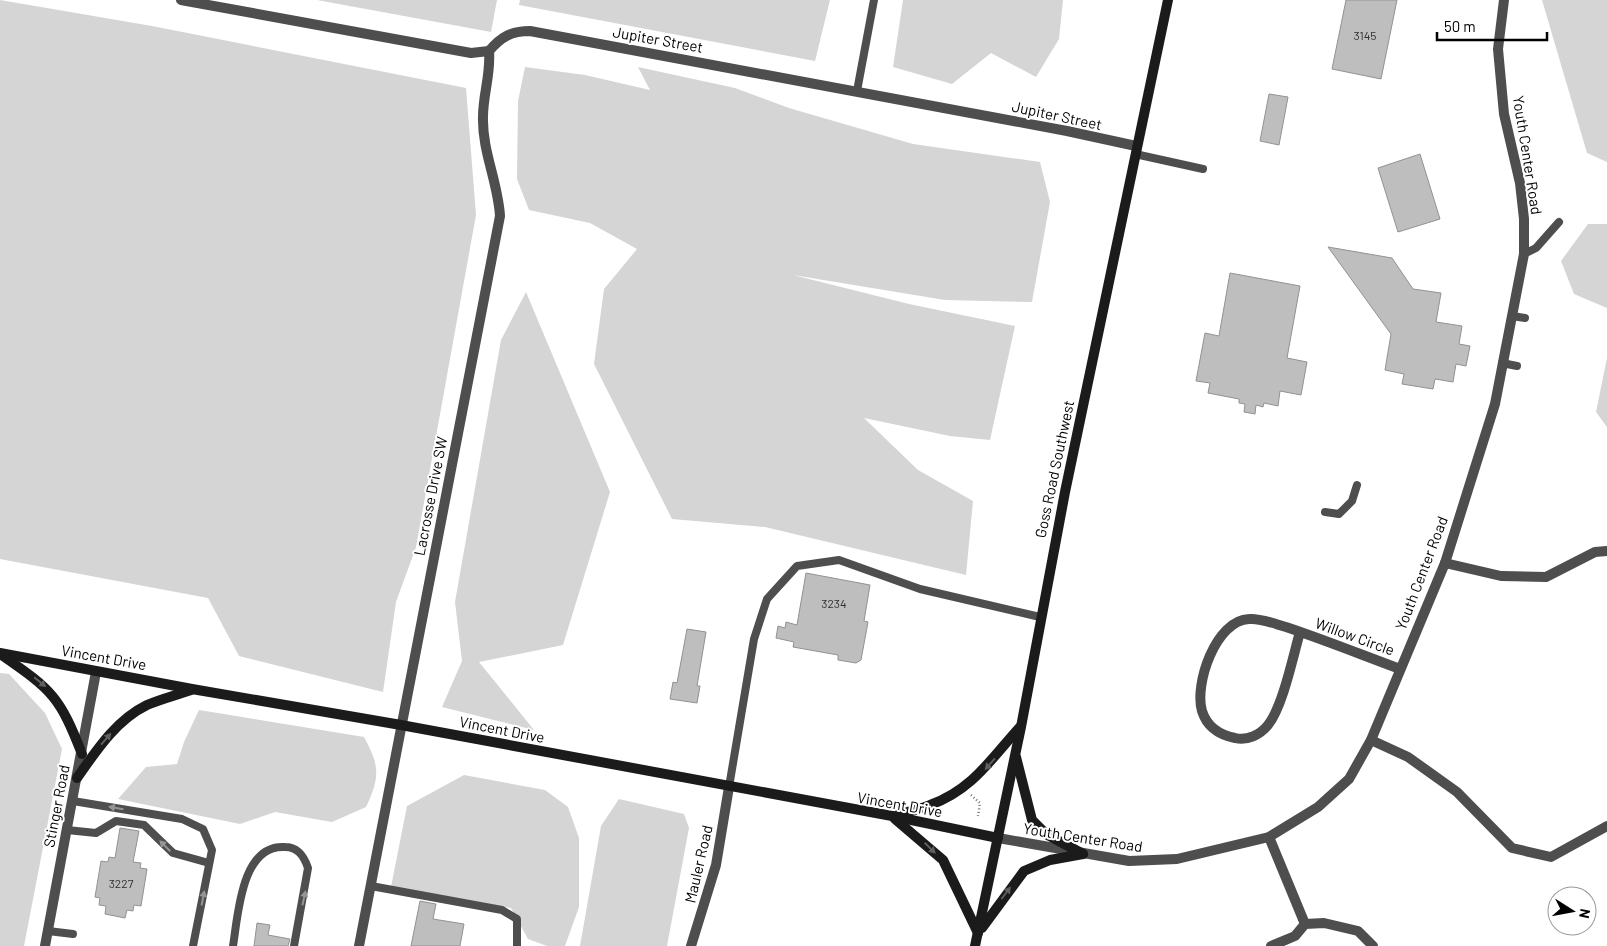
<svg xmlns="http://www.w3.org/2000/svg" width="1607" height="946" font-family="Barlow,sans-serif">
	<rect width="100%" height="100%" fill="#fff"/>
	<!-- green -->
	<g fill="#d5d5d5">
		<path d="M0,0L152,26L466,88L476,215L416,547L396,602L383,692L239,656L208,598L0,559Z"/>
		<path d="M317,0H497L491,32Z"/>
		<path d="M520,0H830L815,61L519,5Z"/>
		<path d="M903,0H1063L1059,39L1036,77L991,53L952,84L893,67Z"/>
		<path d="M1542,0H1607V162L1587,153Z"/>
		<path d="M525,67L585,75L650,90L638,67L735,88L789,108L913,144L1040,162L1050,202L1032,302L945,300L793,275L909,304L1015,326L990,440L950,436L864,418L918,470L973,501L966,575L765,527L672,519L594,364L604,289L637,249L590,223L529,210L517,179L518,101Z"/>
		<path d="M1588,224H1607V308L1574,294L1561,261Z"/>
		<path d="M526,292L610,492L563,645L479,662L534,730L442,707L462,661L455,602L501,340Z"/>
		<path d="M1607,358V427L1596,412Z"/>
		<path d="M0,673L9,674L45,713L62,749L24,946H0Z"/>
		<path d="M199,710L364,737C380,766 380,777 366,807L332,822L275,812L240,824L118,799L146,767L177,764L184,742Z"/>
		<path d="M464,775L545,790L568,807L579,838V907L565,946H547L528,939L511,908L391,887L407,806Z"/>
		<path d="M619,799L684,814L689,828L667,946H580L601,826Z"/>
	</g>
	<!-- building -->
	<g fill="#bebebe" stroke="#929292">
		<path d="M1346,0H1397L1381,79L1332,69Z"/>
		<path d="M1269,94L1288,97L1279,145L1260,141Z"/>
		<path d="M1420,154L1440,219L1398,232L1378,168Z"/>
		<path d="M1328,247L1392,258L1413,289L1441,293L1436,322L1462,326L1459,344L1470,346L1466,366L1456,364L1453,382L1435,379L1433,389L1402,384L1404,374L1385,370L1391,334Z"/>
		<path d="M1230,273L1300,286L1287,358L1307,362L1301,395L1280,391L1278,406L1264,403L1263,407L1256,405L1255,414L1244,412L1245,404L1239,403V399L1208,393L1210,383L1196,381L1205,333L1219,336Z"/>
		<path d="M806,573L870,585L864,621L868,622L861,660L856,663L838,660V655L793,647L794,642L776,638L778,626L785,628L786,622L797,625Z"/>
		<path d="M687,629L706,632L697,686H700L697,703L670,699L673,682L677,683Z"/>
		<path d="M120,828L139,831L133,862L141,863L140,868L147,869L141,906L134,905L133,911L127,910L125,918L105,914L106,906L99,905L100,898L95,897L101,861L108,862L109,857L115,858Z"/>
		<path d="M420,901L436,904L433,919L464,924L460,946H411Z"/>
		<path d="M257,923L270,925L268,935L290,939L288,946H254Z"/>
	</g>
	<g fill="none" stroke-linecap="round" stroke-linejoin="round">
		<!-- path -->
		<path stroke="#707070" stroke-width="2.5" stroke-dasharray="1 2.5" stroke-linecap="butt" d="M971,795L980,803L978,816"/>
		<!-- lane -->
		<g stroke="#4e4e4e" stroke-width="8">
			<path d="M857,91L874,0"/>
			<path d="M1135,154L1203,169"/>
			<path d="M1524,254L1536,248L1559,222"/>
			<path d="M1512,316L1525,318"/>
			<path d="M1502,363L1517,366"/>
			<path d="M1325,512L1339,514L1352,501L1357,485"/>
			<path d="M729,787L754,639L767,599L797,566L839,560L920,589L1040,617"/>
			<path d="M73,801L182,819L203,829L212,850L193,946"/>
			<path d="M67,830L96,833L116,821L144,825L173,853L209,863"/>
			<path d="M371,886L502,910L517,919V946"/>
			<path d="M48,931L73,934"/>
			<path d="M233,946C238,916 241,844 285,847C298,847 304,856 308,868L294,946"/>
		</g>
		<!-- street -->
		<g stroke="#4e4e4e" stroke-width="10">
			<path d="M181,0L471,53L489,51C501,37 511,31 530,31L1067,131L1136,146"/>
			<path d="M1445,563L1501,576L1546,577L1595,552L1607,551"/>
			<path d="M1300,632C1293,656 1283,706 1268,725C1260,735 1247,741 1235,738C1220,735 1207,727 1202,711C1194,684 1216,620 1249,619C1261,618 1275,624 1286,627C1325,640 1362,655 1400,669"/>
			<path d="M1371,740L1408,757L1457,792L1512,848L1551,857L1607,826"/>
			<path d="M1269,837L1305,924"/>
			<path d="M998,838L1129,861L1177,859L1269,837L1318,807L1349,779L1371,740L1445,563L1495,404L1524,254V219L1520,183L1504,114L1498,49L1504,0"/>
			<path d="M45,946L96,672"/>
			<path d="M359,946L500,216C498,182 482,151 483,117C483,94 491,74 489,51"/>
			<path d="M691,946L716,865L729,787"/>
			<path d="M1271,946L1295,936L1305,924L1324,923L1358,931L1373,946"/>
		</g>
		<!-- secondary -->
		<g stroke="#1b1b1b" stroke-width="10">
			<path d="M0,653L192,689L401,725L892,816L998,838"/>
			<path d="M3,656C52,690 60,697 82,754"/>
			<path d="M1016,757L1032,820L1046,834L1083,854"/>
			<path d="M77,778C96,751 116,720 147,705C161,699 177,695 191,690"/>
			<path d="M893,816C906,812 918,810 930,805C972,790 991,759 1019,728"/>
			<path d="M895,819L943,860L978,933"/>
			<path d="M982,928L1024,871L1050,860L1083,854"/>
			<path d="M975,946L1021,727L1065,492L1168,0"/>
		</g>
	</g>
	<!-- one-way arrows -->
	<defs><path id="oneway-solid" d="M-6-.8H1V-3.2L6.5 0L1 3.2V.8H-6Z" transform="scale(1.25)"/></defs>
	<g fill="#5f5f5f">
		<use href="#oneway-solid" transform="translate(40 682) rotate(39)"/>
		<use href="#oneway-solid" transform="translate(106 739) rotate(-49)"/>
		<use href="#oneway-solid" transform="translate(990 764) rotate(131)"/>
		<use href="#oneway-solid" transform="translate(930 848) rotate(44)"/>
		<use href="#oneway-solid" transform="translate(1006 893) rotate(-53)"/>
	</g>
	<g fill="#959595">
		<use href="#oneway-solid" transform="translate(116 808) rotate(-170)"/>
		<use href="#oneway-solid" transform="translate(165 846) rotate(-135)"/>
		<use href="#oneway-solid" transform="translate(203 898) rotate(-79)"/>
		<use href="#oneway-solid" transform="translate(304 898) rotate(-78)"/>
	</g>
	<g text-anchor="middle" dominant-baseline="central" stroke-width="4" stroke-linejoin="round" paint-order="stroke">
		<!-- number labels -->
		<g font-size="12" fill="#303030">
			<text x="1365" y="35">3145</text>
			<text x="834" y="603">3234</text>
			<text x="121" y="883">3227</text>
		</g>
		<!-- street labels -->
		<g font-size="15" fill="#000" stroke="#fff">
			<text transform="translate(658 39) rotate(10)">Jupiter Street</text>
			<text transform="translate(1057 115) rotate(12)">Jupiter Street</text>
			<text transform="translate(1528 155) rotate(81)">Youth Center Road</text>
			<text transform="translate(1054 469) rotate(-78)">Goss Road Southwest</text>
			<text transform="translate(430 496) rotate(-79)">Lacrosse Drive SW</text>
			<text transform="translate(1421 573) rotate(-69)">Youth Center Road</text>
			<text transform="translate(1355 636) rotate(20)">Willow Circle</text>
			<text transform="translate(104 657) rotate(10)">Vincent Drive</text>
			<text transform="translate(502 729) rotate(11)">Vincent Drive</text>
			<text transform="translate(900 804) rotate(10)">Vincent Drive</text>
			<text transform="translate(56 806) rotate(-79)">Stinger Road</text>
			<text transform="translate(1083 837) rotate(9)">Youth Center Road</text>
			<text transform="translate(698 864) rotate(-77)">Mauler Road</text>
		</g>
	</g>
	<!-- north arrow -->
	<g transform="translate(1572 911) rotate(101)"><circle r="24" fill="#ffffff" stroke="#999999"/>
	<path d="M0-4L9 19L0 12L-9 19Z" fill="#000000"/>
	<text y="-8" font-size="14" font-weight="bold" text-anchor="middle" fill="#000000">N</text>
	</g>
	<!-- scale -->
	<path d="M1437 32v8h110v-8" fill="none" stroke="#000000" stroke-width="2.5"/>
	<text x="1444" y="32" font-size="15" fill="#000000" stroke="#ffffff" stroke-width="4" paint-order="stroke">50 m</text>
</svg>
